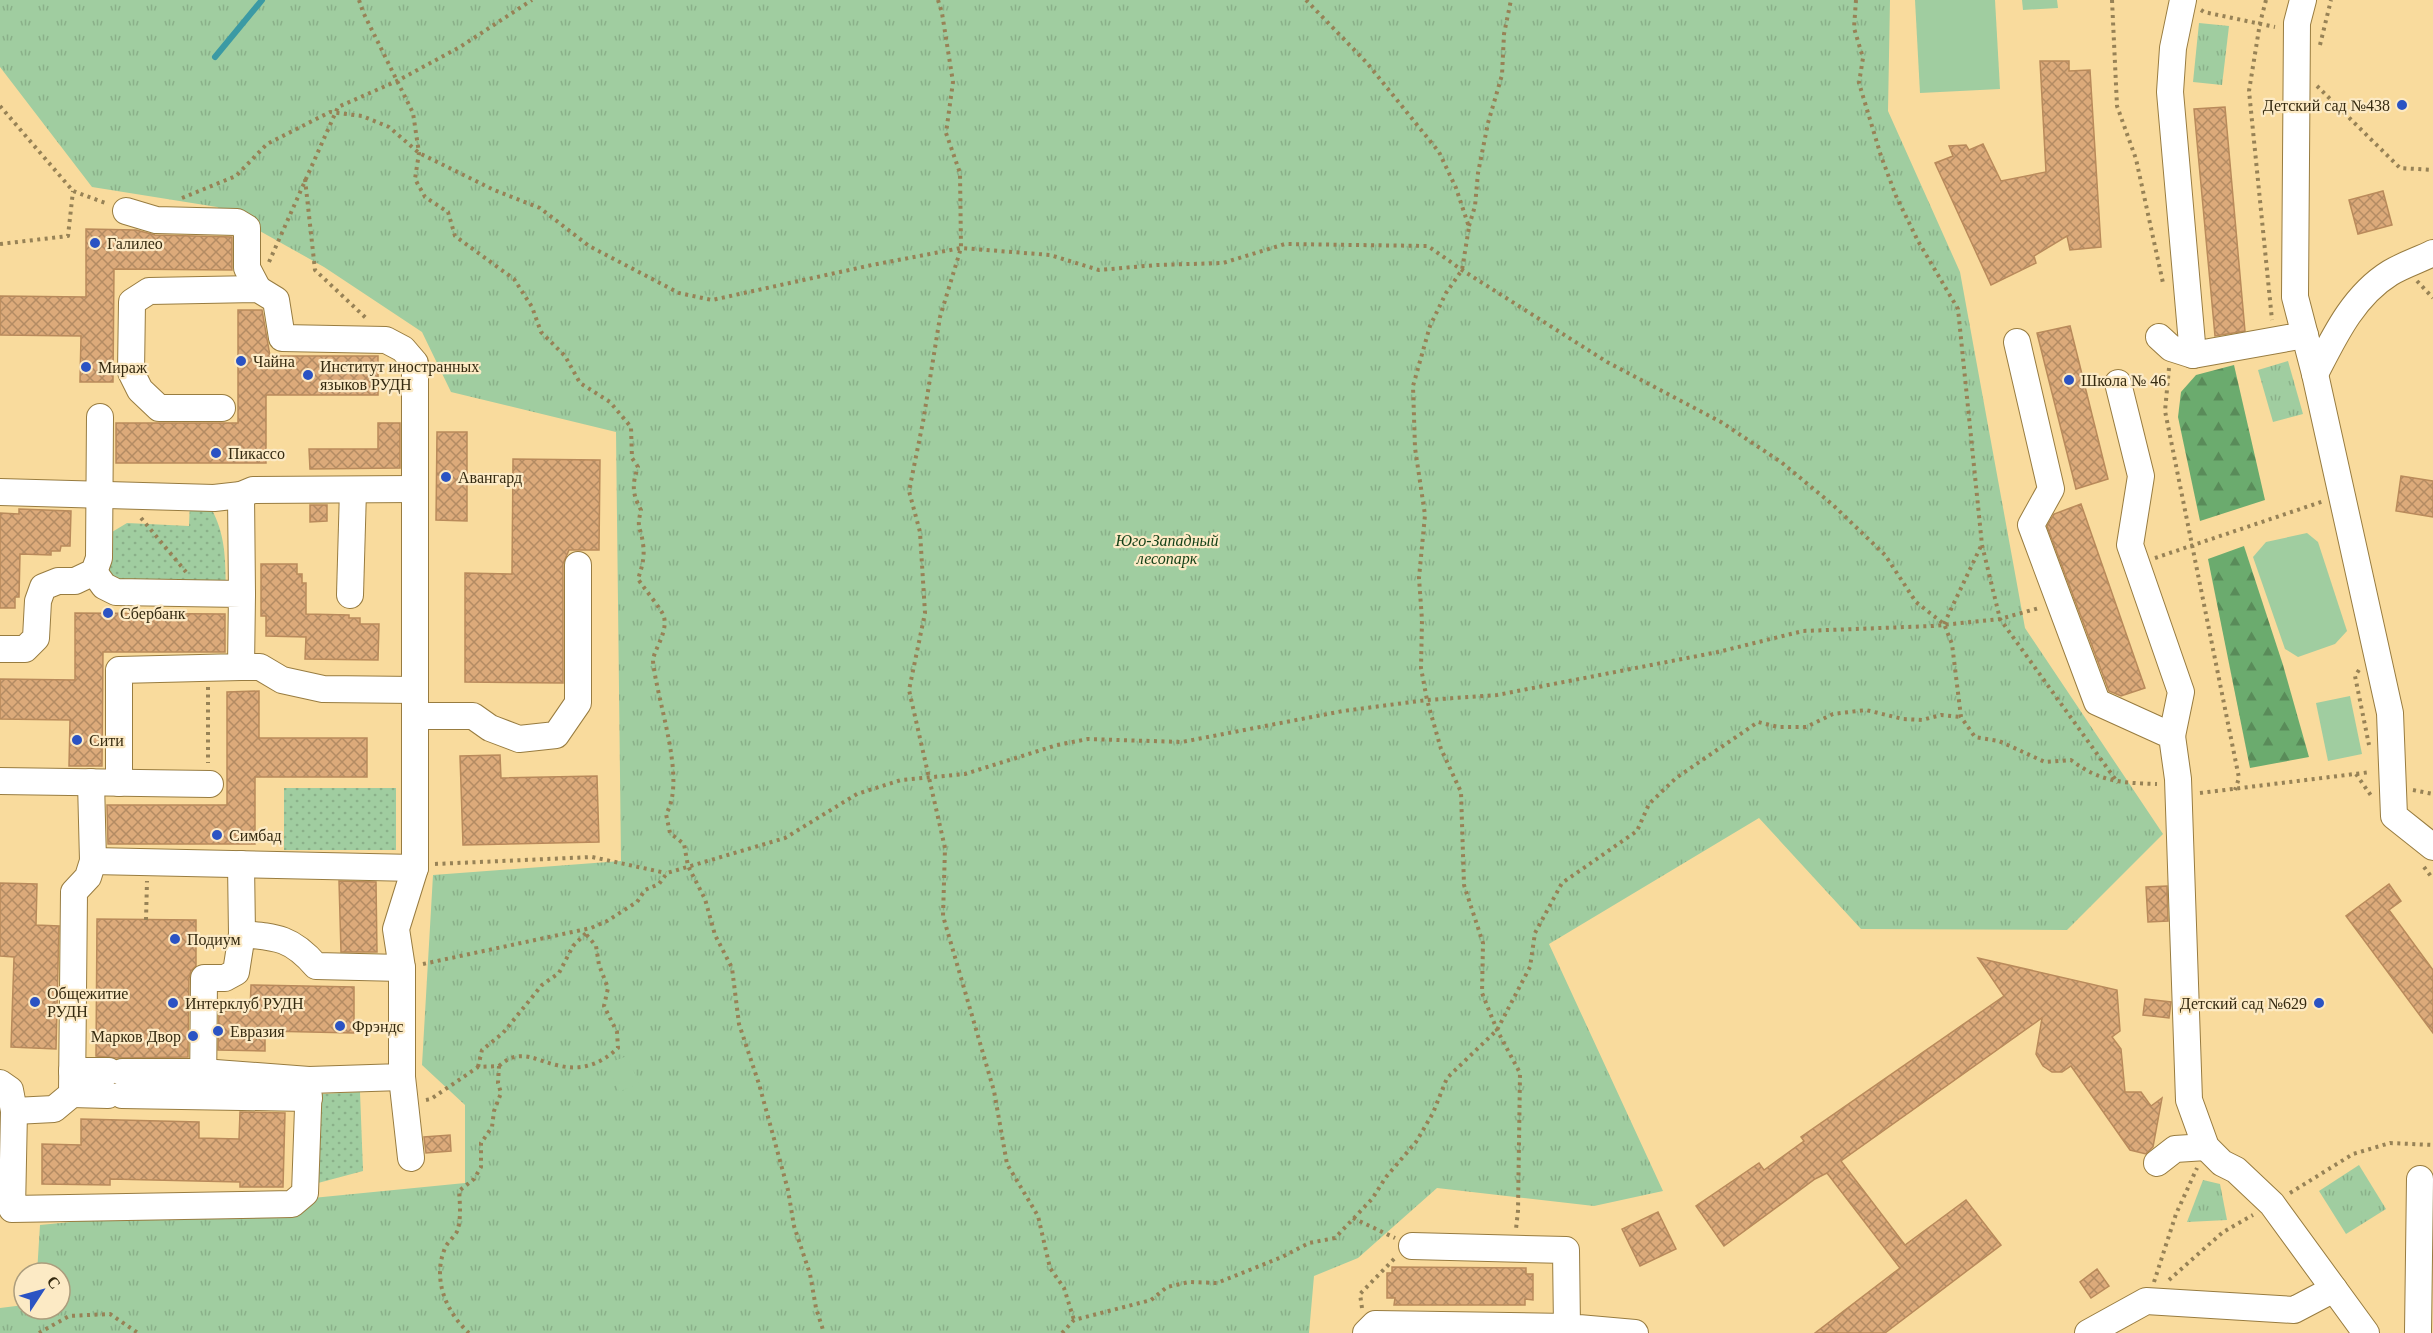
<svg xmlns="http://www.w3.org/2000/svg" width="2433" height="1333" font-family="Georgia,serif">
	<defs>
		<pattern id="grass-dots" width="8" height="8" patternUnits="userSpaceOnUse" patternTransform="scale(1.5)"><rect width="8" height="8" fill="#a0cda0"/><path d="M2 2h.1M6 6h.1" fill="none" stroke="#8ab089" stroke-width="1.8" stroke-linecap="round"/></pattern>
		<pattern id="forest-firs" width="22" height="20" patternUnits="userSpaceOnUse" patternTransform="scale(1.5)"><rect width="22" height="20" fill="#6bab6e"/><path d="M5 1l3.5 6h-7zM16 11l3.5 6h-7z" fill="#598b59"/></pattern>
		<pattern id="park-tufts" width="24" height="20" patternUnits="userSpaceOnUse" patternTransform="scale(1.5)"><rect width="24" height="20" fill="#a0cda0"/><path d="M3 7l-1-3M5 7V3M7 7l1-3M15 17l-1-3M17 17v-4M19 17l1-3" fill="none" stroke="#8ab089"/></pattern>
		<pattern id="building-cross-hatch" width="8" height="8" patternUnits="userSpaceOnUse" patternTransform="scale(1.5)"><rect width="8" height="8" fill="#dcaa7a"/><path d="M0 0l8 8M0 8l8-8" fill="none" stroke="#b38b63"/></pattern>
	</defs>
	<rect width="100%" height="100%" fill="#f9db9d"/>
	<!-- grass -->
	<g fill="url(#grass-dots)">
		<path d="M190,501L210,506C226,535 225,557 226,589L109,583L107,535L127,523L189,526Z"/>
		<rect x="284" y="788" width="112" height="62"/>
		<path d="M360,1092L363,1171L318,1183L320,1094Z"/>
	</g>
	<!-- forest -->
	<g fill="url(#forest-firs)">
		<path d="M2234,365L2265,500L2200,521L2178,417L2181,392L2196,375Z"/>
		<path d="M2244,546L2283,665L2309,757L2250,768L2208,559Z"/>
	</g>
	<!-- park -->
	<g fill="url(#park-tufts)">
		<path d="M0,0H1890L1888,111L1960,272L2025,628L2163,834L2067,930L1861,929L1759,818L1549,944L1663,1191L1594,1206L1437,1188L1358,1258L1314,1276L1309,1333H0V1308L24,1305V1309H60V1273H37L40,1225L465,1183V1105L422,1065L433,875L621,861L616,432L451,392L422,332L324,267L217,207L92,187L0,67Z"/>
		<path d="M2199,23L2229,26L2222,85L2193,82Z"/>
		<path d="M2288,361L2303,414L2273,422L2258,370Z"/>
		<path d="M2359,1165L2386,1209L2346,1234L2319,1191Z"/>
		<path d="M2203,1180L2220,1184L2227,1220L2187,1222Z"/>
	</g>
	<!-- pitch -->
	<g fill="#a0cda0">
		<path d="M1915,0H1995L2000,89L1920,93Z"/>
		<path d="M2022,0H2057L2058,8L2023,10Z"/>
		<path d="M2307,533L2318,542L2347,631L2335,644L2298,657L2285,649L2253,557L2266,542Z"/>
		<path d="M2350,696L2362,754L2328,761L2316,703Z"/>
		<path d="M627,1056L639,1083L619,1092L607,1064Z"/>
	</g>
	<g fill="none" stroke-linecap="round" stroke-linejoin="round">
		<!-- stream -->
		<path stroke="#3b9aa4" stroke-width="6" d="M215,57L262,0"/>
	</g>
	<!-- building -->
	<g fill="url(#building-cross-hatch)" stroke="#b98a5b" stroke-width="1.5">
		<path d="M2040,61H2069V71L2090,70L2101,247L2070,250L2067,236L2034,256L2036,263L1991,285L1935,163L1953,156L1949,146L1966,145L1969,150L1983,144L2001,181L2046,172Z"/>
		<path d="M2225,107L2245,331L2215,336L2194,109Z"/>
		<path d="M2383,191L2392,225L2358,234L2349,200Z"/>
		<path d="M86,229L136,230L155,235L232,237V270L114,269L113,382H80L81,336L0,335V296L86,297Z"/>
		<path d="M238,310H262L270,356H378V395H266V463H116V423H238Z"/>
		<path d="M2070,326L2108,479L2076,489L2037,333Z"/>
		<path d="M378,423H400V468L310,469L309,449H378Z"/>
		<path d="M437,432H467V521L436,520Z"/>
		<path d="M513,459L600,460L599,550H569L563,564V683L465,682V573L512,574Z"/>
		<path d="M2401,476L2433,481V517L2396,511Z"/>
		<path d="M2081,504L2145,688L2121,696L2109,691L2047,526L2054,514Z"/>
		<path d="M310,505H327V521L310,522Z"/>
		<path d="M19,509L71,511L70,546H61L60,551H51V555L20,554L19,597H15V608H0V513L19,514Z"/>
		<path d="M261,564H297V574H302V583H306V614L349,615V618H360V624H379L378,660L305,659L306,637L266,636V616H261Z"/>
		<path d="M75,613L225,614V652H103L102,766H69L70,720L0,719V679L75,680Z"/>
		<path d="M259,691V738H367V777H255V844H108L107,805H227V692Z"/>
		<path d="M500,755L501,778L597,776L599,842L463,845L460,756Z"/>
		<path d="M339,881L376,882L377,952H341Z"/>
		<path d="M0,883L37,884L36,925L59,926L56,1049L11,1047L14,957L0,956Z"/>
		<path d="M2389,884L2401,901L2389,910L2433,970V1033L2346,916Z"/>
		<path d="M2167,886L2168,921L2148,922L2146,887Z"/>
		<path d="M97,919L196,920V966L191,971L189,978L188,1057L117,1058L96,1056Z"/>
		<path d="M1978,958L2117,990L2120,1031L2112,1037L2121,1049L2125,1092H2141L2151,1106L2162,1098L2153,1147L2146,1154L2130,1150L2071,1066L2062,1072H2052L2043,1066L2036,1054L2042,1018L1841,1161L1905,1245L1966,1200L2001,1245L1885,1333H1815L1900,1268L1827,1173L1815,1179L1724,1246L1696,1206L1759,1163L1764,1170L1804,1141L1801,1137L2004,996Z"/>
		<path d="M251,985L354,987V1033L265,1031V1051L218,1050L219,1011H250Z"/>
		<path d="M2145,999L2171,1002L2169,1018L2143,1015Z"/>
		<path d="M240,1112L285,1113L283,1187H240V1182L110,1179V1185L42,1184V1144L81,1145V1119L199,1122V1138L239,1139Z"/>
		<path d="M450,1135L451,1151L426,1153L424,1137Z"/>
		<path d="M1658,1212L1676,1249L1640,1266L1622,1229Z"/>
		<path d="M1392,1267L1526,1268V1274H1533V1300L1525,1299V1305H1394L1395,1298H1387V1273H1392Z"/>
		<path d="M2097,1269L2109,1286L2091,1298L2080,1282Z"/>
	</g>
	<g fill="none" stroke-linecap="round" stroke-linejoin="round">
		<!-- minor casing -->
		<g stroke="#987c40" stroke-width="28">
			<g id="minor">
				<path d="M2183,0L2173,48L2170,92L2193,355L2305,335"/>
				<path d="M2303,0L2297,23L2295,297L2315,374L2390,713L2394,816L2433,847"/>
				<path d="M126,211L156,220L237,222L247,228V268L258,289"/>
				<path d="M2159,337L2171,348L2193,355"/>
				<path d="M2017,342L2051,489L2031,525L2097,702L2172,736L2178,779L2189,1100L2206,1147L2222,1163L2236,1170L2272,1204L2366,1333"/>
				<path d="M2315,374C2334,337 2353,296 2390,273C2403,265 2419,260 2433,253"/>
				<path d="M2118,383L2141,476L2130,545L2181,692L2172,736"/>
				<path d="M0,492L214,498L241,495L253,490L415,489"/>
				<path d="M241,495L242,594"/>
				<path d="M94,572L104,586L116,592L242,594L241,667L119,670V783"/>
				<path d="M350,595L353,490"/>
				<path d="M0,649H25L36,638L38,601L43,587L58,581H75L94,572L99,558L100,417"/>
				<path d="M241,667H260L282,680L323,689L415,690"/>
				<path d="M415,716H473L490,728L519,739L556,735L578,703V565"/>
				<path d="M0,781L210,784"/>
				<path d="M93,861L415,868"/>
				<path d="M241,864L242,934"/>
				<path d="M72,1071H109"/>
				<path d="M122,1072H202L309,1080"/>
				<path d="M402,1077L411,1158"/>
				<path d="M0,1083L10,1090L14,1111L12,1209L292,1204L305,1193L309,1080L402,1077V968L396,929L415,868V363L403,349L386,340L282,338L276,300L258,289L149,291L132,302L131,372L140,390L159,408H222"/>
				<path d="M72,1094L108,1095"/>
				<path d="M122,1095L309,1098"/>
				<path d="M203,1096L204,978H225L236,972L242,934C277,937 292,938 316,966L402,968"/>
				<path d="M14,1111L54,1109L72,1094L74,892L88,877L93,861L91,782"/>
				<path d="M2157,1163L2175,1149L2206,1147"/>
				<path d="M1412,1246L1566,1250L1567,1327L1635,1333"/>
				<path d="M1366,1333L1375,1324L1567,1327"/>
				<path d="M2088,1333L2146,1301L2294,1310L2334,1289"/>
				<path d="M2418,1333L2420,1179"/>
			</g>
		</g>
		<!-- path -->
		<g stroke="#978256" stroke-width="4" stroke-dasharray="3 4.5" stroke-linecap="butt">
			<path d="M359,0L363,12L413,113L419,153L415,179L425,197L448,212L455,236L514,279L532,307L541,332L565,356L580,383L610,402L631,427L632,458L638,467C632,484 632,494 641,510C636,531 641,526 643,544C645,557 642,567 638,579C643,587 663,611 664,617C668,633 653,651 653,661C657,702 687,780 666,814L670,833L684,844L688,866L705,899L715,935L732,968L739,1024L759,1084L788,1190L794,1226L810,1274L816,1308L824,1333"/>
			<path d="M938,0L942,13L953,82L946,133L960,173L961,248L940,317L923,422L909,491L920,532L925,613L909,690L945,848L943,916L994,1091L1007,1164L1038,1216L1050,1268L1064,1288L1074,1320"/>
			<path d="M1306,0L1367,63L1439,152L1456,188L1469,227L1462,270L1446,293L1430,326L1413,386L1415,448L1425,515L1419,578L1422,620L1421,668L1427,700L1441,749L1461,792L1464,885L1483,943L1482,993L1497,1030L1520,1073L1518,1211L1516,1229"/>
			<path d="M1856,0L1854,28L1863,58L1859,83L1881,156L1896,196L1918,241L1958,309L1982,545L2000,619L2118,783"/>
			<path d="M2112,0L2117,106L2136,159L2163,283"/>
			<path d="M2266,0L2260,23L2249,91L2272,320"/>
			<path d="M2201,10L2204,12L2275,27"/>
			<path d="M2320,45L2331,0"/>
			<path d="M2317,86L2400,168L2433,170"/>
			<path d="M0,106L73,191L108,204"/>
			<path d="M305,179L315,270L367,319"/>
			<path d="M182,198L236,176L267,144L330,112L362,116L389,127L419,153L494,190L540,208L589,246L679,293L712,300L872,265L961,248L1050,255L1099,270L1157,265L1223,263L1285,244L1428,246L1462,270L1607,362L1721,422L1781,462L1833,505L1885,555L1916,602L1944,624L1952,644L1961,717L1975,737L1999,741L2045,762L2071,760C2100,782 2122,783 2157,784"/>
			<path d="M1469,226L1475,206L1478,173L1488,123L1502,75L1504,34L1511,0"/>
			<path d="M0,244L68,236L73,191"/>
			<path d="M269,262L338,107L397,81L460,47L532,0"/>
			<path d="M2417,281L2433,298"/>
			<path d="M2169,368L2165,411L2239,778L2235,790"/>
			<path d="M141,518L186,572"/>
			<path d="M2155,558L2324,501"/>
			<path d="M1944,624L1981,546"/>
			<path d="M2359,670L2355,676L2369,745"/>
			<path d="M208,687V763"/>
			<path d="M2356,774L2372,797"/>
			<path d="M2413,790L2433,794"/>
			<path d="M2200,793L2371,772"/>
			<path d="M435,864L592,857L666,873"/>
			<path d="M2424,867L2433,879"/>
			<path d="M146,920L147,881"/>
			<path d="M423,964L591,928L607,921L637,902L645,890L659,884L667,873L785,838L857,794L901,780L965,774L1057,745L1088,739L1182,742L1343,711L1427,700L1497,695L1718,652L1803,631L1933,626L2000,619L2039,608"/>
			<path d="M499,1066C521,1046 537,1062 561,1066C583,1071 602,1063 618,1048L617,1032L604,1006L608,988L599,965L596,946L585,933"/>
			<path d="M478,1067L482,1050L503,1033L542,985L559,973L573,946L586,933"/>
			<path d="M426,1100L431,1099L478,1067L499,1066L498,1083L501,1093L494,1111L492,1127L481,1143V1167L474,1179L459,1191C460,1203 461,1217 458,1229C456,1236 448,1241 445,1248C432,1279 446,1312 469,1333"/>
			<path d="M2290,1193L2353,1154L2390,1143L2433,1145"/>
			<path d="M1353,1218L1395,1238"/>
			<path d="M2169,1280L2223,1232L2253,1215"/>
			<path d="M2154,1282L2176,1214L2197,1168"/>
			<path d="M1362,1308L1360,1294L1395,1258"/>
			<path d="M39,1333L69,1316L110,1314L138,1333"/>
			<path d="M1062,1333L1074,1320L1151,1300L1167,1287L1189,1282L1217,1283L1282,1257L1309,1243L1335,1238L1372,1199L1386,1177L1416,1142L1433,1113L1447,1078L1497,1030L1530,967L1535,933L1562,883L1637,831L1649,804L1676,778L1758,722L1778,727H1806L1833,714L1866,710L1903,719L1922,720L1941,715L1961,717"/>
		</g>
		<!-- minor -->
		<use href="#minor" stroke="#fff" stroke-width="26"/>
	</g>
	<!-- markers -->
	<g fill="#2b53c3" stroke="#fceac5" stroke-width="2">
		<circle cx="2402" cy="105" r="6"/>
		<circle cx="95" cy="243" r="6"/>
		<circle cx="241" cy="361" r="6"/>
		<circle cx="86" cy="367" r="6"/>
		<circle cx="308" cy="375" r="6"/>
		<circle cx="2069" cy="380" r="6"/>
		<circle cx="216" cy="453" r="6"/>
		<circle cx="446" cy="477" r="6"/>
		<circle cx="108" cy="613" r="6"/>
		<circle cx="77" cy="740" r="6"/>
		<circle cx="217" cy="835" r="6"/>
		<circle cx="175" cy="939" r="6"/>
		<circle cx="35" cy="1002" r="6"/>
		<circle cx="173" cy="1003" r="6"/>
		<circle cx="2319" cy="1003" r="6"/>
		<circle cx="340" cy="1026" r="6"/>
		<circle cx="218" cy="1031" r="6"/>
		<circle cx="193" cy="1036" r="6"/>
	</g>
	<g text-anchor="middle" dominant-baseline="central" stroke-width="4.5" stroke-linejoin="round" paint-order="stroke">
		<!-- poi labels -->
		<g font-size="16" fill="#352a10" stroke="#fceac5" text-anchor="start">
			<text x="2390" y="105" text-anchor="end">Детский сад №438</text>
			<text x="107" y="243">Галилео</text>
			<text x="253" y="361">Чайна</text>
			<text x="320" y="366">Институт иностранных<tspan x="320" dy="18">языков РУДН</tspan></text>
			<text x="98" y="367">Мираж</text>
			<text x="2081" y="380">Школа № 46</text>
			<text x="228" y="453">Пикассо</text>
			<text x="458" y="477">Авангард</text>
			<text x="120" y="613">Сбербанк</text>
			<text x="89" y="740">Сити</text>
			<text x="229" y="835">Симбад</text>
			<text x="187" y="939">Подиум</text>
			<text x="47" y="993">Общежитие<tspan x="47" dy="18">РУДН</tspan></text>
			<text x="185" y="1003">Интерклуб РУДН</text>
			<text x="2307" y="1003" text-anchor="end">Детский сад №629</text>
			<text x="352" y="1026">Фрэндс</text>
			<text x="230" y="1031">Евразия</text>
			<text x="181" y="1036" text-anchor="end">Марков Двор</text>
		</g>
		<!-- park labels -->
		<g font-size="16" font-style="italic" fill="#123f16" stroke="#fceac5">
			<text x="1167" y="540">Юго-Западный<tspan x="1167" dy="18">лесопарк</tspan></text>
		</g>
	</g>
	<!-- north arrow -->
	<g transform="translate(42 1291) rotate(54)"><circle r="28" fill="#fceac5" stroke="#ac9d7d" stroke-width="1.5"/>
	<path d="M0-4.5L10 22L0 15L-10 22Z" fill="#2b53c3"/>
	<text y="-9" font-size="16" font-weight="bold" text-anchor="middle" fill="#352a10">С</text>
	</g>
</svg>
